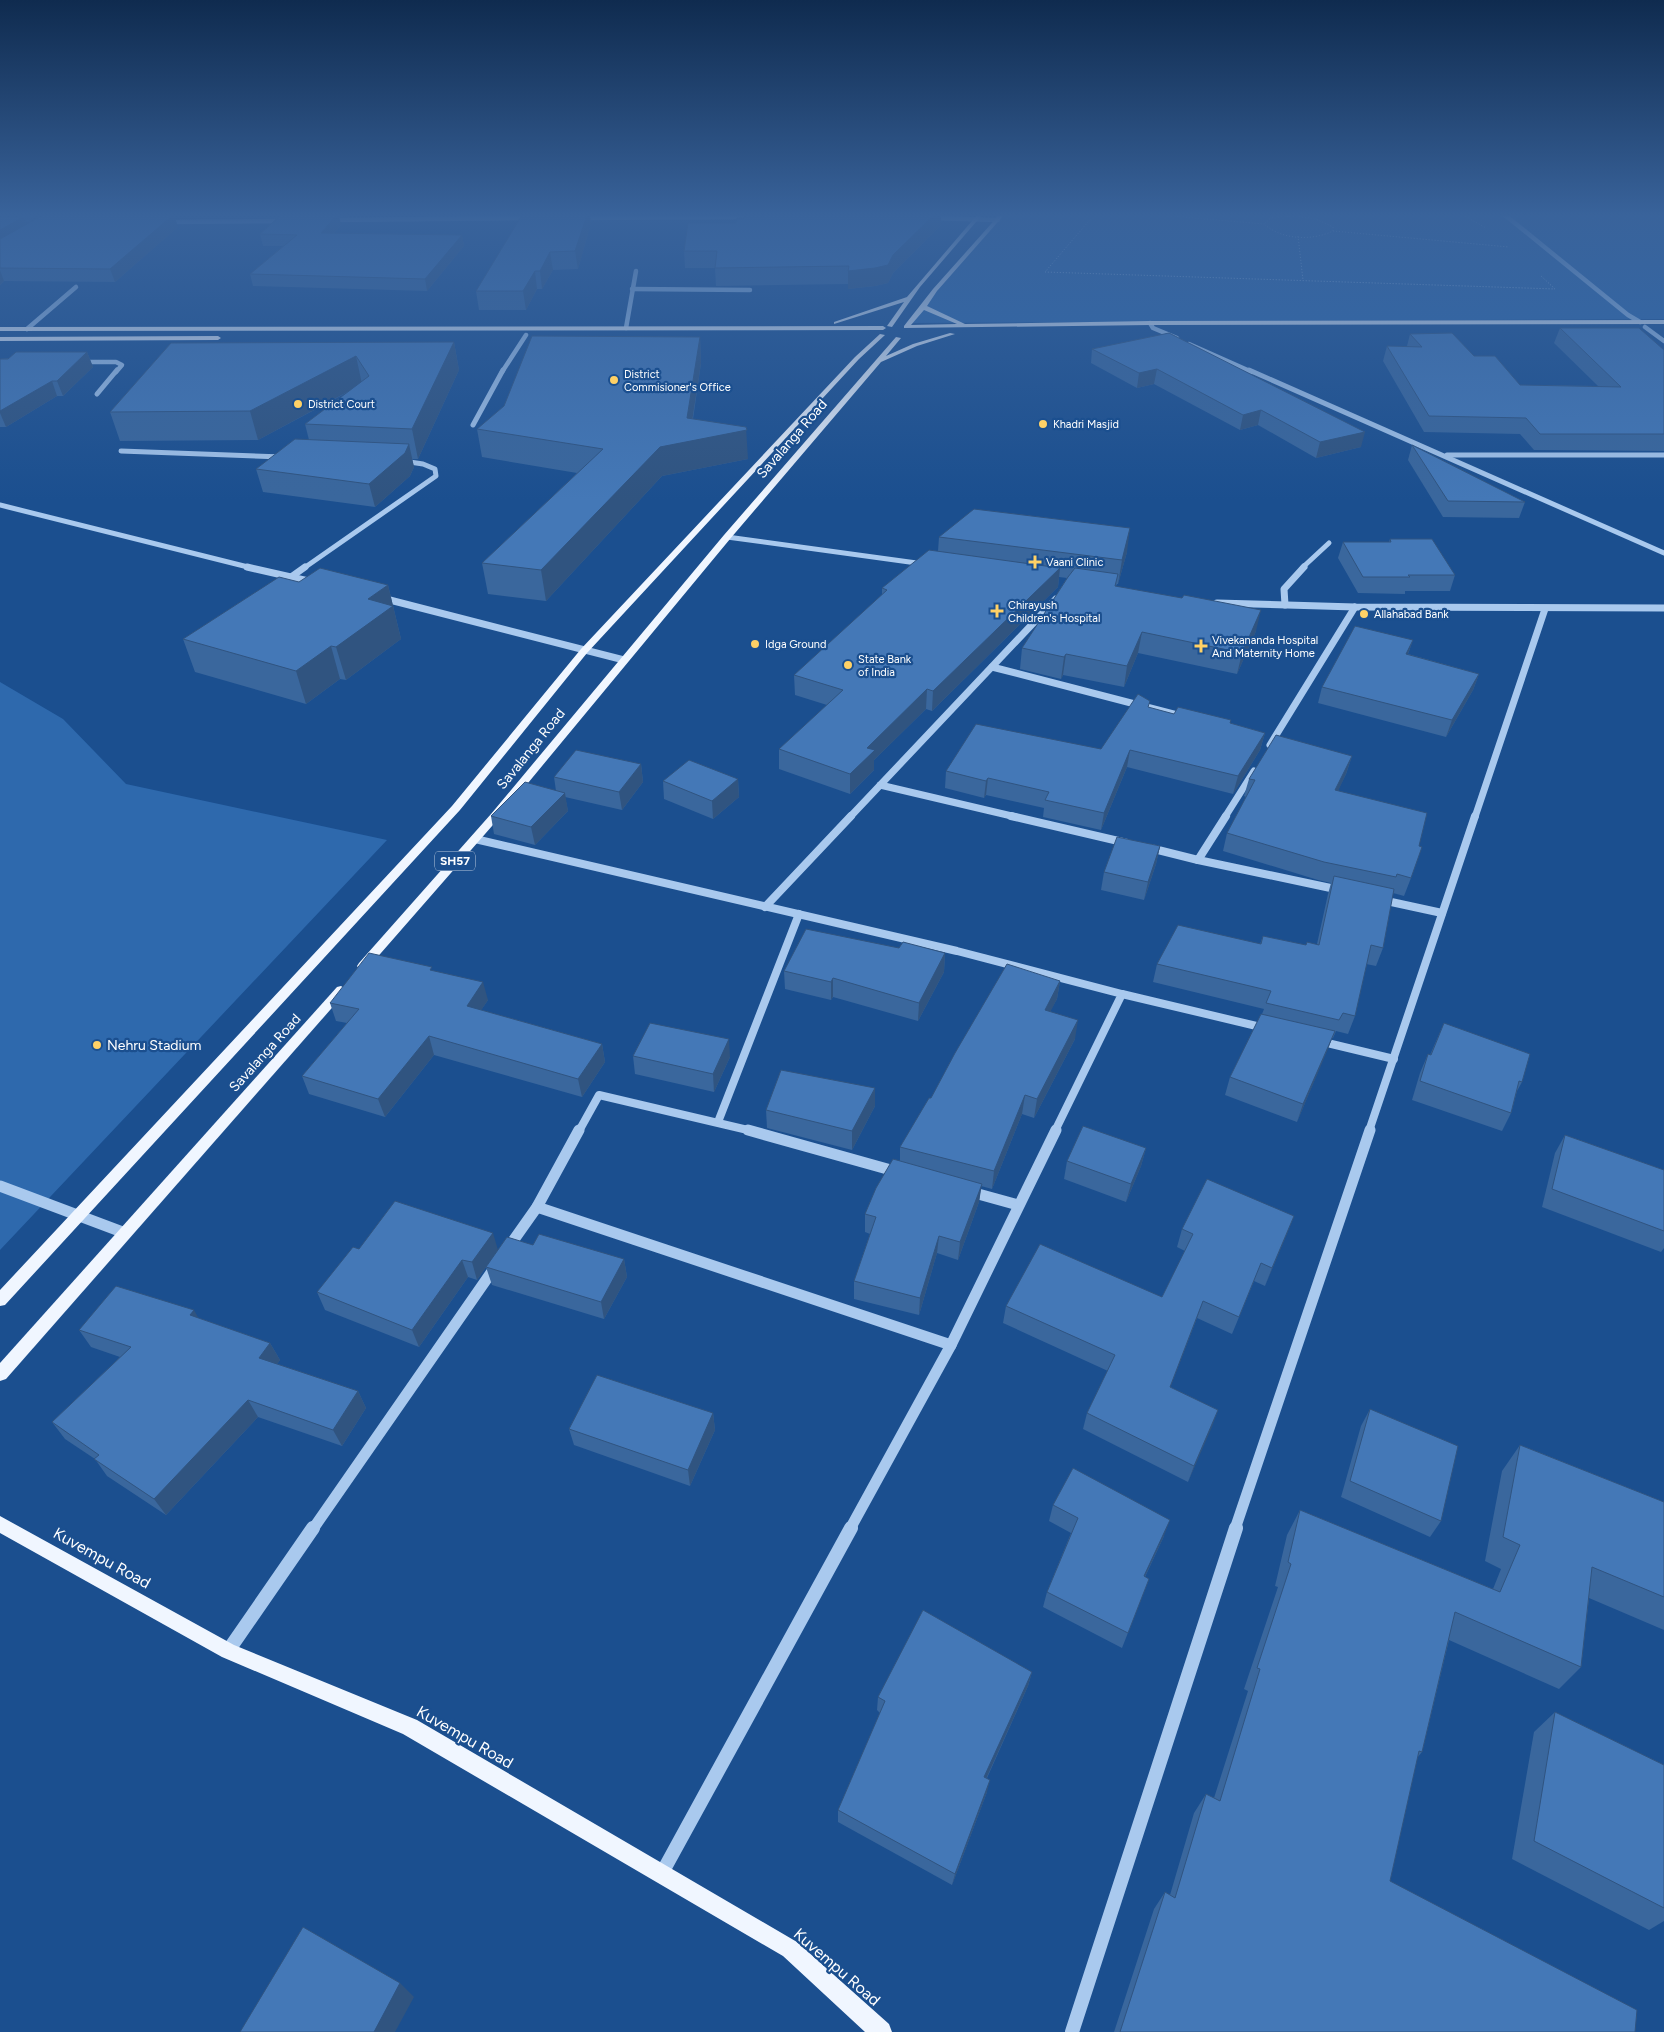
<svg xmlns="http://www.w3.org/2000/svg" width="1664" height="2032" font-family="Figtree,sans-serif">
	<rect width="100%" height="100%" fill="#1b4f8f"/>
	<!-- green -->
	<g fill="#2e69ad">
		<path d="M999,215H1664V319L906,323Z"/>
		<path d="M0,682L63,719L126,784L387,840L0,1250Z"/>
	</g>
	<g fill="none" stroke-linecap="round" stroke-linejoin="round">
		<!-- path -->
		<g stroke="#a9c9ee" stroke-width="1" stroke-dasharray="1 2" stroke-linecap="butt">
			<path d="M1094,215L1045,272L1555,289L1540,275"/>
			<path d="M1159,215L1264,224"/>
			<path d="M1463,215L1486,228"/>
			<path d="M1293,216L1316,219L1333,227V231C1312,241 1282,240 1264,224L1271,218Z"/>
			<path d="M1333,231L1509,247"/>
			<path d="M1298,236L1303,280"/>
		</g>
		<!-- minor-far5 -->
		<g stroke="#a9c9ee" stroke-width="4.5">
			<path d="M1505,215L1628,315L1640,322"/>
			<path d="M579,218L756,217"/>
			<path d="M931,218L998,220"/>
			<path d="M329,220L531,218"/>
			<path d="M166,222L286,221"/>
			<path d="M632,289L750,290"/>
			<path d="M1150,323L1153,328L1177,338"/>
			<path d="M1645,327L1664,341"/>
			<path d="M626,328L636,271"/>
			<path d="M27,329L76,287"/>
			<path d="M1189,344L1252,372"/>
			<path d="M80,362H116L122,365L116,372"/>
			<path d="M502,372L526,335"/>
		</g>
		<!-- minor-far4 -->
		<g stroke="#a9c9ee" stroke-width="5">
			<path d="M1249,370L1664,553"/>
			<path d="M97,394L117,370"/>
			<path d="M473,425L503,370"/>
			<path d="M121,451L283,457"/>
			<path d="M1447,455H1664"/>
			<path d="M0,505L252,568"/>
			<path d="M727,537L924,564"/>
			<path d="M304,568L436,476L435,469L423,464L403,461"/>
			<path d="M1302,568L1329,543"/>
		</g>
		<!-- minor-far3 -->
		<g stroke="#a9c9ee" stroke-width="7">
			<path d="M247,567L313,582"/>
			<path d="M291,577L305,567"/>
			<path d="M382,598L624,660"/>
			<path d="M1217,603L1355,607L1664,608"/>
			<path d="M1285,605L1284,589L1304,567"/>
			<path d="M992,667L1185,717"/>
			<path d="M1270,745L1355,607"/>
			<path d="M880,785L1016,817"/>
			<path d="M850,817L1056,599"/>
			<path d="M1225,817L1254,771"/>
			<path d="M1475,817L1545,609"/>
		</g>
		<!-- minor-far2 -->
		<g stroke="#a9c9ee" stroke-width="8">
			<path d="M1011,816L1127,843"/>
			<path d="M475,839L957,951L1122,994L1055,1131"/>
			<path d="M1150,848L1198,860L1226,816"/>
			<path d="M1198,860L1340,890"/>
			<path d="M1382,900L1442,913"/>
			<path d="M765,907L851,816"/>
			<path d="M1122,994L1265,1028"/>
			<path d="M1319,1041L1394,1059"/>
			<path d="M718,1122L799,914"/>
			<path d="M579,1131L599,1095L752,1131"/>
			<path d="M1369,1131L1475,816"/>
		</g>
		<!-- minor-far1 -->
		<g stroke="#a9c9ee" stroke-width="11">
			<path d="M748,1130L898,1172"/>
			<path d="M0,1186L125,1233"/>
			<path d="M971,1192L1018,1205"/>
			<path d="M537,1207L579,1130"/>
			<path d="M508,1248L537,1207L951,1345"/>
			<path d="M313,1529L495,1267"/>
			<path d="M850,1529L951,1345L1056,1130"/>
			<path d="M1235,1529L1370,1130"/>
		</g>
		<!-- minor -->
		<g stroke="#a9c9ee" stroke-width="14">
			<path d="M228,1651L313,1528"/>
			<path d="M662,1873L851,1528"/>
			<path d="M1072,2032L1236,1528"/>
		</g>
		<!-- major -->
		<g fill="#f0f6ff" fill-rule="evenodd">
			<path d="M977,215H982L920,287L892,327L887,326L904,302L834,324V322L907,297Z"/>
			<path d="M999,215H1004L937,291L927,306L965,324L1150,321L1664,320V324L1150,325L904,328V326L933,289ZM924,310L957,324L911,325Z"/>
			<path d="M0,327L883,326L886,328L883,330L0,331Z"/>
			<path d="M950,333L955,334L917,346L881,362L730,539L499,818L367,969H359L357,966L359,963L491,814L724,535L896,337L901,338L886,356L913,344Z"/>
			<path d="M880,334L885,335L859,359L587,653L460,810L5,1305L0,1306V1290L452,806L581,649L855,357Z"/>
			<path d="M0,337L218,336L221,338L218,340L0,341Z"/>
			<path d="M341,986L347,990L345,993L6,1379L0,1381V1363L337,987Z"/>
			<path d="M0,1516L234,1645L417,1720L797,1942L889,2024L892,2032H865L783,1956L403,1734L222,1657L0,1533Z"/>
		</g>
	</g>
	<!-- wall -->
	<g fill="#3a679d" fill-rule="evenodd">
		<path d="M0,215H174L178,227L115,282L4,281L0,285ZM25,222H31L26,225Z"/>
		<path d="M281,215H350L348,217H339L341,225L334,233L462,235L464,246L427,291L253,286L250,274L283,246H263L260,234Z"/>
		<path d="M591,223L578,269L553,270L542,289H537L526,310H479L476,291Z"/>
		<path d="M736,223L941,225L893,273L888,283L875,286L848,289V284L716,286L715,268H685L684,251Z"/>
		<path d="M1560,328L1664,350V451L1534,450L1520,434L1424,432L1383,361L1387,346H1407L1410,334L1474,356L1520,385L1598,386L1554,343Z"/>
		<path d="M1169,333L1361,447L1316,458L1258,425L1240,430L1154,384L1137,388L1091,363L1092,349Z"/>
		<path d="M700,337L701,363L693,419L748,459L662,476L546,601L488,594L482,563L577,473L482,457L477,429Z"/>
		<path d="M454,342L459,370L418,459H412L414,467L410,476L375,507L263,492L256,469L309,440L305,424L350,391L258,440L120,441L110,412L171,343Z"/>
		<path d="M87,352L93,367L63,396H57L6,427H0V359Z"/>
		<path d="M1412,445L1525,502L1519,518L1443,517L1408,460Z"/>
		<path d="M939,537L1127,552L1118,584H1117L1116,586L1256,631L1237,674L1138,653L1124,687L1063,675L1061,679L1020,669L1022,648L1067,578L1059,577L1058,587L932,711L926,709L874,760V770L850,794L779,769V749L827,705L795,695L794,675L882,595V588L938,551Z"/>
		<path d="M1390,539L1455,575L1450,591H1405V594L1358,593L1338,558L1343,542H1389Z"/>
		<path d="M299,582L388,585L401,639L346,680L340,679L306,704L195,672L183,639Z"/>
		<path d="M1413,640L1408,654L1479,674L1473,690L1446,737L1318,703L1322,687Z"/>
		<path d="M1149,708L1174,714L1230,723L1265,733L1260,750L1233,794L1127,767L1101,830L1043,817L1044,808L986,795L984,798L945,788L946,771L1101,749Z"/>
		<path d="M1352,756L1346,774L1338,790L1411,878L1404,896L1393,893L1383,948L1376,966L1366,964L1355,1016L1348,1034L1336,1031L1333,1038H1332L1297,1122L1225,1095L1230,1077L1262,1014L1264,1009L1153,982L1157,964L1260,944L1263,936L1306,945L1317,944L1328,894L1331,883L1318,880L1223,851L1227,833L1246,797L1244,796L1249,779Z"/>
		<path d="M641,764L643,782L622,810L565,797L568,811L535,845L494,834L491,816L556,791L554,777Z"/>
		<path d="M738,779L739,797L713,819L664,799L663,781Z"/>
		<path d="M1160,846L1156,864L1144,900L1101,890L1104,872Z"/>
		<path d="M899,948L945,953L944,972L918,1021L833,997L831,1000L785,989L784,971Z"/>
		<path d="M433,971L488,1000L481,1010L602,1044L605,1062L582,1097L434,1055L385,1117L309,1094L302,1076L347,1023L336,1021L330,1003Z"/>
		<path d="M1060,981L1057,999L1050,1011L1075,1039L1034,1118L1022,1114L992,1189L981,1186L979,1202L958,1260L937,1253L919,1315L854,1299V1281L870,1234L865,1232V1214L900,1161V1147L931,1098Z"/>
		<path d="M1444,1023L1522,1082L1517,1091L1511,1113L1502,1131L1412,1100L1420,1073L1428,1054L1430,1055Z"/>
		<path d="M633,1056L730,1057L714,1092L635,1074Z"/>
		<path d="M875,1088V1106L852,1150L767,1128L766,1110Z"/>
		<path d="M1565,1135L1664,1170V1248L1661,1252L1542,1207L1555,1153Z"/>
		<path d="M1146,1148L1141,1166L1126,1202L1064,1179L1067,1161Z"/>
		<path d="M1294,1216L1265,1286L1254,1281L1232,1334L1197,1318L1170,1387L1218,1410L1188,1482L1083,1429L1087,1413L1108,1371L1003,1323L1006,1306L1162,1297L1185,1251L1177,1247L1182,1229Z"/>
		<path d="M533,1245L624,1259L627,1277L604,1319L492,1285L486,1267L477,1280L468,1277L419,1347L325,1310L317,1292L359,1249L498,1250Z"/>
		<path d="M198,1318L270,1343L280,1360L277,1364L358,1391L366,1408L342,1446L258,1417L166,1515L107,1476L95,1459L65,1439L52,1422L120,1357L91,1347L79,1330Z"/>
		<path d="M1370,1409L1441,1521L1430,1537L1341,1497L1361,1426Z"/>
		<path d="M713,1413L715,1430L690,1486L574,1445L569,1429Z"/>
		<path d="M1520,1445L1664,1502V1630L1589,1598L1581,1667L1559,1689L1449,1640L1422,1752L1417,1758L1390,1881L1635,2032H1114L1154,1909L1165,1892L1170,1895L1194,1813L1206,1794L1214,1798L1248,1691L1244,1689L1278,1587L1275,1586L1287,1535L1300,1510L1493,1589L1501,1569L1485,1561L1502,1471Z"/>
		<path d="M1053,1505L1164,1536L1145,1577L1149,1579L1122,1648L1043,1607L1047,1592L1071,1533L1049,1521Z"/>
		<path d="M1032,1672L1028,1686L987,1778V1792L952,1885L838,1822V1810L880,1713L877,1710L878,1697Z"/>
		<path d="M1555,1712L1664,1765V1921L1649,1930L1512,1859L1534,1732Z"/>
	</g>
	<!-- shaded-wall -->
	<g fill="#305480">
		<path d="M33,215H48L35,222Z"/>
		<path d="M173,215H174L178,227L115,282L110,269Z"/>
		<path d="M337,215H339L341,225L324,245L321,233Z"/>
		<path d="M587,215H590L591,223L578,269L575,251Z"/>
		<path d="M934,215H941V225L893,273L888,283L875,286L848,289V271L893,255Z"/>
		<path d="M23,217L28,230L0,245V230Z"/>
		<path d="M462,235L464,246L427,291L425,279Z"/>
		<path d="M550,252L553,270L542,289L540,271Z"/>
		<path d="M0,270L4,281L0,285Z"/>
		<path d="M535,271L537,289L526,310L523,291Z"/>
		<path d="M700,337L701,363L689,441L746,427L748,459L662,476L546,601L541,570L687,418Z"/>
		<path d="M454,342L459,370L418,459L412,429Z"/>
		<path d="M87,352L93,367L63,396L57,381Z"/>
		<path d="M356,356L362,384L258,440L250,411Z"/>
		<path d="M1157,369L1154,384L1137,388L1139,373Z"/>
		<path d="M52,381L57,396L6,427L0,413V411Z"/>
		<path d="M1261,410L1258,425L1240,430L1243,415Z"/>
		<path d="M1365,432L1361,447L1316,458L1320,442Z"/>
		<path d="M409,444L414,467L410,476L375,507L369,484Z"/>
		<path d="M1130,528L1127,552L1118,584L1122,560Z"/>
		<path d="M1060,568L1058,587L932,711L933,691Z"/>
		<path d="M388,585L401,639L346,680L336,647L368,599Z"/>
		<path d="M1261,610L1256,631L1237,674L1242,653Z"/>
		<path d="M1142,632L1138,653L1124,687L1127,666Z"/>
		<path d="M1413,640L1407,656L1406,654Z"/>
		<path d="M331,646L340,679L306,704L296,671Z"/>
		<path d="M1066,654L1063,675L1061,679L1064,657Z"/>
		<path d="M1479,674L1473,690L1446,737L1452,720Z"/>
		<path d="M927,689L926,709L874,760V770L850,794V774L867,748Z"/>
		<path d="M1265,733L1260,750L1233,794L1238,776Z"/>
		<path d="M1130,750L1127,767L1101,830L1104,813Z"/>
		<path d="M1352,756L1346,774L1330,808L1335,790Z"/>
		<path d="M641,764L643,782L622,810L619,792Z"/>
		<path d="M988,778L986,795L984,798L986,781Z"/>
		<path d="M738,779L739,797L713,819L712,801Z"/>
		<path d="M565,793L568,811L535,845L531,827Z"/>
		<path d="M1160,846L1156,864L1144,900L1148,882Z"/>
		<path d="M945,953L944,972L918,1021L919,1003Z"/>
		<path d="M833,978V997L831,1000V982Z"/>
		<path d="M1060,981L1057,999L1042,1028L1045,1010Z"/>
		<path d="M483,982L488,1000L472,1024L467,1006Z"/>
		<path d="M1078,1020L1075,1039L1034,1118L1037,1099Z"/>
		<path d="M1335,1031L1328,1049L1297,1122L1303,1104Z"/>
		<path d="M429,1036L434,1055L385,1117L378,1099Z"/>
		<path d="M729,1039L730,1057L714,1092L713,1074Z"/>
		<path d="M602,1044L605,1062L582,1097L578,1079Z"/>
		<path d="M875,1088V1106L852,1150V1131Z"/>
		<path d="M1025,1095L1022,1114L992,1189L994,1171Z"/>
		<path d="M1146,1148L1141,1166L1126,1202L1131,1184Z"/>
		<path d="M982,1184L979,1202L958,1260L960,1242Z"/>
		<path d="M1294,1216L1287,1234L1265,1286L1272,1268Z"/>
		<path d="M493,1233L498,1250L477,1280L472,1262Z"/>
		<path d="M939,1236L937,1253L919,1315L920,1298Z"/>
		<path d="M624,1259L627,1277L604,1319L601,1302Z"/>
		<path d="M462,1260L468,1277L419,1347L412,1330Z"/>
		<path d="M1203,1301L1197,1318L1164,1404L1170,1387Z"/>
		<path d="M194,1310L204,1328L190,1315Z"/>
		<path d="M270,1343L280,1360L269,1375L259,1358Z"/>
		<path d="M358,1391L366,1408L342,1446L333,1430Z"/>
		<path d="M248,1400L258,1417L166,1515L154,1499Z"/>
		<path d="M1218,1410L1212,1427L1188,1482L1194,1466Z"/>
		<path d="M713,1413L715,1430L690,1486L688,1470Z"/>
		<path d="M1170,1520L1164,1536L1138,1591L1144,1576Z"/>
		<path d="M1032,1672L1028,1686L981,1790L984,1777Z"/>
		<path d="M990,1780L987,1792L952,1885L955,1874Z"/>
		<path d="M400,1983L414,1997L395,2032H374Z"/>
	</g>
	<!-- building -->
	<g fill="#4478b7" stroke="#305480">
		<path d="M43,215H173L110,269L0,268V239Z"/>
		<path d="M281,215H337L321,233L462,235L425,279L250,274L297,235L260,234Z"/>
		<path d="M522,215H587L575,251L550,252L540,271H535L523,291H476Z"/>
		<path d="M745,215H934L893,255L888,265L875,268L848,271L849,266L715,268L717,251H684L688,223H736L737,218H744Z"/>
		<path d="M0,217H23L0,230Z"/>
		<path d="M1560,328H1639L1664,350V434H1540L1526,418L1429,416L1387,346L1422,347L1410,334L1452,333L1474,356H1495L1520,385L1621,387Z"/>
		<path d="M1169,333L1365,432L1320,442L1261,410L1243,415L1157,369L1139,373L1092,349Z"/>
		<path d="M532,336L700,337L687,418L746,427L747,430L660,447L541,570L482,563L603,449L477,429L504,406Z"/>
		<path d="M454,342L412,429L305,424L369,376L356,356L250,411L110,412L171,343Z"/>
		<path d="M16,352H87L57,381H52L0,411V359H8Z"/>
		<path d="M295,439L409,444L405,453L369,484L256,469Z"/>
		<path d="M1412,445L1525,502L1448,501Z"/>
		<path d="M974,509L1130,528L1122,560L939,537Z"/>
		<path d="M1390,539H1432L1455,575H1408L1410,577H1363L1343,542H1391Z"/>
		<path d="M929,550L1060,568L933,691L927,689L867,748L875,750L850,774L779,749L843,690L794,675L887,590L882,588Z"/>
		<path d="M320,568L388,585L368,599L393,606L336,647L331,646L296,671L183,639L279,577L299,582Z"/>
		<path d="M1075,568L1118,574L1115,586L1182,598L1184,595L1261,610L1242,653L1142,632L1127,666L1066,654L1064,657L1022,648L1068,577Z"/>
		<path d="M1355,626L1413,640L1406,654L1479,674L1452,720L1322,687Z"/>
		<path d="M1138,694L1150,701L1148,707L1174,714L1178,707L1231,720L1230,723L1265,733L1238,776L1130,750L1104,813L1045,800L1049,792L988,778L986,781L946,771L976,724L1101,749Z"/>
		<path d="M1276,735L1352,756L1335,790L1427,813L1419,846L1422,847L1411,878L1397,874L1396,877L1324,862L1227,833L1255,780L1249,779Z"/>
		<path d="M576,750L641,764L619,792L554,777Z"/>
		<path d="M689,760L738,779L712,801L663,781Z"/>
		<path d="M525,782L565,793L531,827L491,816Z"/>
		<path d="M1117,837L1160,846L1148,882L1104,872Z"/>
		<path d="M1334,876L1394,889L1383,948L1371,945L1355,1016L1343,1013L1339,1020L1266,1003L1271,991L1157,964L1178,925L1261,944L1263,936L1306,945L1307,942L1319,945Z"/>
		<path d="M806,929L899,948L903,942L945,953L919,1003L833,978L831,982L784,971Z"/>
		<path d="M369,953L432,967L430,970L483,982L467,1006L602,1044L578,1079L429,1036L378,1099L302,1076L359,1009L330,1003Z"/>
		<path d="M1007,964L1060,981L1045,1010L1078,1020L1037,1099L1025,1095L994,1171L900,1147L929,1098H931L955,1053Z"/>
		<path d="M1261,1014L1335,1031L1303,1104L1230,1077Z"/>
		<path d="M650,1023L729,1039L713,1074L633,1056Z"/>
		<path d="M1444,1023L1530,1054L1522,1082L1519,1081L1511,1113L1420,1081L1428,1054L1431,1055Z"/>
		<path d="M781,1070L875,1088L852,1131L766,1110Z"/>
		<path d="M1083,1126L1146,1148L1131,1184L1067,1161Z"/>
		<path d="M1565,1135L1664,1170V1231L1552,1189Z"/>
		<path d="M893,1159L982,1184L960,1242L939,1236L920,1298L854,1281L876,1217L865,1214L876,1188Z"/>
		<path d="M1207,1179L1294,1216L1272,1268L1261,1263L1239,1317L1203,1301L1170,1387L1218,1410L1194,1466L1087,1413L1115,1355L1006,1306L1040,1244L1162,1297L1193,1234L1182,1229Z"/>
		<path d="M395,1201L493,1233L472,1262L462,1260L412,1330L317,1292L353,1247L359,1249Z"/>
		<path d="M539,1234L624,1259L601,1302L486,1267L507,1237L533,1245Z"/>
		<path d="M116,1286L194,1310L190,1315L270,1343L259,1358L358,1391L333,1430L248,1400L154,1499L94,1459L99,1455L52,1422L131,1347L79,1330Z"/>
		<path d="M597,1375L713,1413L688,1470L569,1429Z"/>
		<path d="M1370,1409L1458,1446L1441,1521L1350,1481Z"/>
		<path d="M1520,1445L1664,1502V1597L1592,1567L1581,1667L1455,1612L1422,1752L1419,1751L1390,1881L1637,2010L1635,2032H1120L1165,1892L1175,1898L1206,1794L1220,1801L1260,1669L1257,1668L1291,1564L1288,1562L1300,1510L1500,1592L1520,1545L1503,1537Z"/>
		<path d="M1073,1468L1170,1520L1144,1576L1149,1579L1128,1633L1047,1592L1078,1518L1053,1505Z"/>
		<path d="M923,1610L1032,1672L984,1777L990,1780L955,1874L838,1810L885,1701L878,1697Z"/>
		<path d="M1555,1712L1664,1765V1908L1534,1841Z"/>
		<path d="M303,1927L400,1983L374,2032H240Z"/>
	</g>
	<!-- sky -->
	<linearGradient id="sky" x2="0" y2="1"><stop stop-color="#0f2b4f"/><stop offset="0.43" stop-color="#39639b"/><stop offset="1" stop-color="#39639b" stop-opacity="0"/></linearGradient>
	<rect width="1664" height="500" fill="url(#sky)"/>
	<!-- markers -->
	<g fill="#ffd166" stroke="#1b4f8f" stroke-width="2">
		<circle cx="614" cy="380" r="5"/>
		<circle cx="298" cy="404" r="5"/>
		<circle cx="1043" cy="424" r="5"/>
		<path d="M1032.5 554.5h5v5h5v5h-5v5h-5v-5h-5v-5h5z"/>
		<path d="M994.5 603.5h5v5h5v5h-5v5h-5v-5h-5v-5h5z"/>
		<circle cx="1364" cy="614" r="5"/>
		<circle cx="755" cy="644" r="5"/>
		<path d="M1198.5 638.5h5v5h5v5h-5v5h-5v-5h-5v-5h5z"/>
		<circle cx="848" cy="665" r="5"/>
		<circle cx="97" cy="1045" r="5"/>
	</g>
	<g text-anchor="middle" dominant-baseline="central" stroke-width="4.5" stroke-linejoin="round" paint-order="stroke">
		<!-- far-poi labels -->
		<g font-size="11" fill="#fff" stroke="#1b4f8f" text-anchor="start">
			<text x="624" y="374">District<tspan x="624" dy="13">Commisioner's Office</tspan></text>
			<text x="308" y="404">District Court</text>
			<text x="1053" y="424">Khadri Masjid</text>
			<text x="1046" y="562">Vaani Clinic</text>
			<text x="1008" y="605">Chirayush<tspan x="1008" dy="13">Children's Hospital</tspan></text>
			<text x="1374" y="614">Allahabad Bank</text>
			<text x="1212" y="640">Vivekananda Hospital<tspan x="1212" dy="13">And Maternity Home</tspan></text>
			<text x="765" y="644">Idga Ground</text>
			<text x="858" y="659">State Bank<tspan x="858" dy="13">of India</tspan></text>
		</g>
		<!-- shield labels -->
		<rect fill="#1b4f8f" stroke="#bbcadd" stroke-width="1" x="435" y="851.5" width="40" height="19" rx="4"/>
		<g font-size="12" font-weight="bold" fill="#fff">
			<text x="455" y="861">SH57</text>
		</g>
		<!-- street labels -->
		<g font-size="14" fill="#fff" stroke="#1b4f8f">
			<text transform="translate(792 439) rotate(-49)">Savalanga Road</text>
			<text transform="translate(531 749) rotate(-51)">Savalanga Road</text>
			<text transform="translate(265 1053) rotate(-48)">Savalanga Road</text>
		</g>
		<!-- poi labels -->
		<g font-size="14" fill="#fff" stroke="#1b4f8f" text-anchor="start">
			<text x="107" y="1045">Nehru Stadium</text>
		</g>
		<!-- near-street labels -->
		<g font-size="16" fill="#fff" stroke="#1b4f8f">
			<text transform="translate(102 1558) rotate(29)">Kuvempu Road</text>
			<text transform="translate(465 1737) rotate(30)">Kuvempu Road</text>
			<text transform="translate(837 1967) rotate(41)">Kuvempu Road</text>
		</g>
	</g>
</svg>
